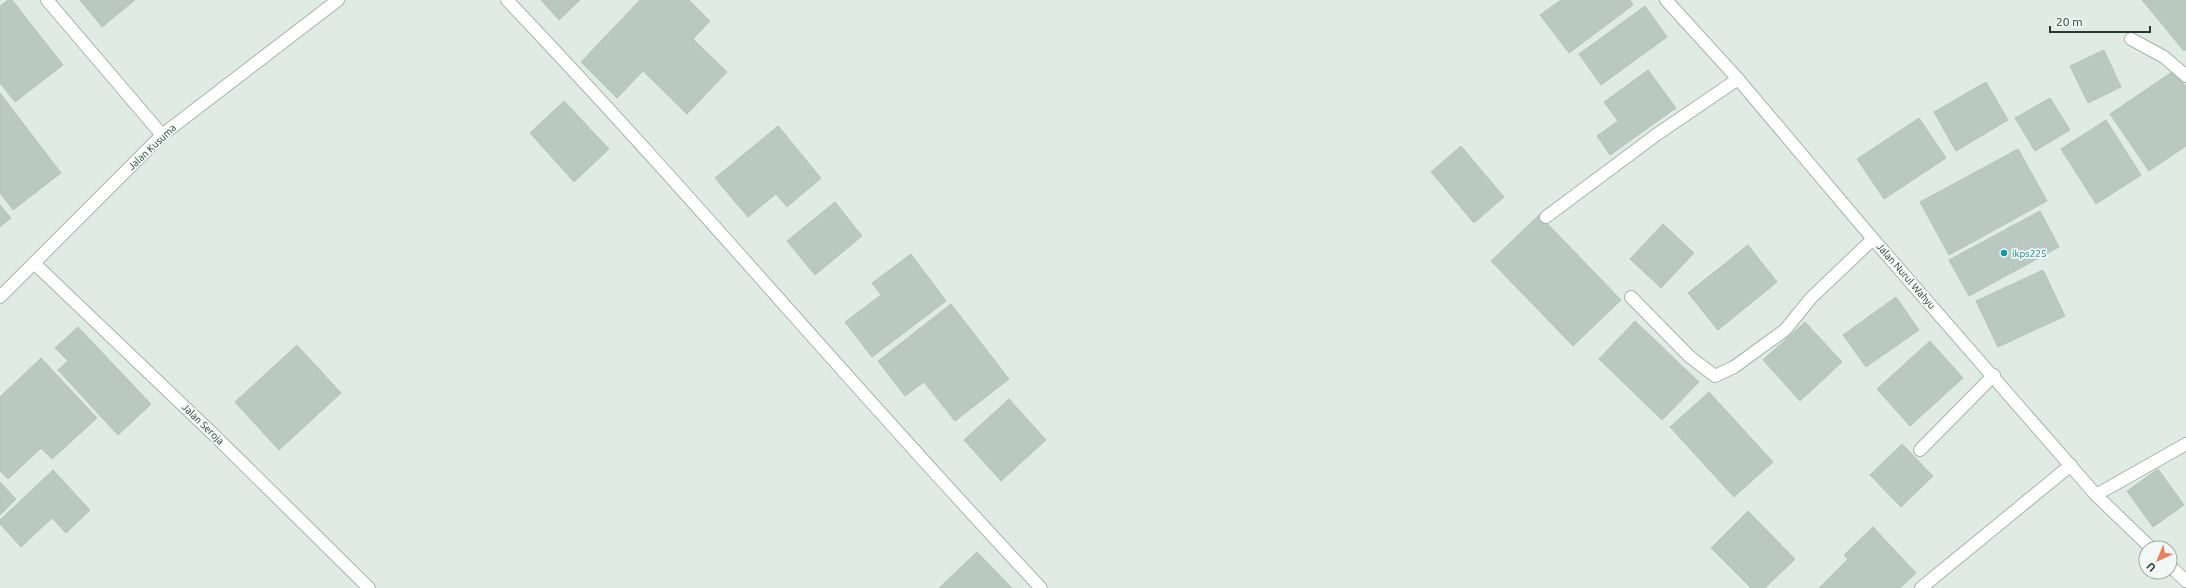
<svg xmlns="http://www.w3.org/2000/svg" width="2186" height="588" font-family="Ubuntu,sans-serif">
	<rect width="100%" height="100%" fill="#e1ebe6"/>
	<!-- building -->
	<g fill="#bac8c2" stroke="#b4c4bd">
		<path d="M8,0H12L63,65L15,102L0,83V6Z"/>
		<path d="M80,0H135L102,27Z"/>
		<path d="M541,0H580L559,20Z"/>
		<path d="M640,0H689L710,21L693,39L727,72L687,114L643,71L617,98L581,62Z"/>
		<path d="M1561,0H1630L1633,5L1569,53L1540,15Z"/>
		<path d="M2142,0H2186V49L2184,51Z"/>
		<path d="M1645,6L1667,37L1601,85L1579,54Z"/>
		<path d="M2104,50L2121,87L2088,103L2070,66Z"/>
		<path d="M1648,70L1676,108L1610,155L1597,136L1618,121L1604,102Z"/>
		<path d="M2175,70L2186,87V146L2149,171L2110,114Z"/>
		<path d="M1986,82L2008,120L1956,151L1934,112Z"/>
		<path d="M0,93L61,173L13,210L0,193Z"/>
		<path d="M2050,98L2070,130L2035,151L2015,118Z"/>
		<path d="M564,101L609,149L574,182L530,133Z"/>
		<path d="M1919,118L1946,158L1884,199L1857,159Z"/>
		<path d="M2106,120L2141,175L2096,204L2061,149Z"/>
		<path d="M778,126L821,178L787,207L776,194L748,217L715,178Z"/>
		<path d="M1461,146L1504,197L1474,223L1431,172Z"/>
		<path d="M2018,149L2047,201L1949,255L1920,202Z"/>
		<path d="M835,202L862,236L815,275L787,241Z"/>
		<path d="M0,205L11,218L0,227Z"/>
		<path d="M2040,211L2059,247L1969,296L1949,260Z"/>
		<path d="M1539,215L1621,300L1573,346L1491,261Z"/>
		<path d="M1663,224L1694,253L1661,288L1630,259Z"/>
		<path d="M1748,245L1777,282L1718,330L1688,293Z"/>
		<path d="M911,254L946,301L872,357L845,322L881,295L872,283Z"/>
		<path d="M2043,270L2065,316L1998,347L1976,301Z"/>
		<path d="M1896,297L1919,330L1866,367L1843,335Z"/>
		<path d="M951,304L1009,379L955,421L924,382L905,396L878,361Z"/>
		<path d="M1635,321L1699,382L1662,420L1599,359Z"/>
		<path d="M1805,322L1842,362L1800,401L1763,360Z"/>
		<path d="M78,327L151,404L118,435L58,370L68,361L55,348Z"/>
		<path d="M1930,341L1963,378L1910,426L1877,389Z"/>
		<path d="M297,345L341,393L279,450L235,402Z"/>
		<path d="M41,358L97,418L52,459L41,448L8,479L0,471V397Z"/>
		<path d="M1709,392L1773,462L1734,497L1670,427Z"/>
		<path d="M1009,399L1046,440L1001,481L964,440Z"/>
		<path d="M1902,444L1933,476L1901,507L1870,475Z"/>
		<path d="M2158,469L2184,505L2153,527L2127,491Z"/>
		<path d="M53,470L90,510L66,533L52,518L21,547L0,524V520Z"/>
		<path d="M0,482L16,499L0,515Z"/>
		<path d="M1748,511L1795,559L1765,588H1751L1711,548Z"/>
		<path d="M1873,527L1916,573L1900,588H1819L1848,559L1844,555Z"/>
		<path d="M977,552L1012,588H939Z"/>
	</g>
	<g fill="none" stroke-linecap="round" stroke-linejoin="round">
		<!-- service casing -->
		<g stroke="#a4b3ad" stroke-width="14">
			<g id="service">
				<path d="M2131,39L2164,57L2186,76"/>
				<path d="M1920,450L1994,375"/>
			</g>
		</g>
		<!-- minor casing -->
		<g stroke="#a4b3ad" stroke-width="14">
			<g id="minor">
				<path d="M47,0L162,135"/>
				<path d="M507,0C690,192 859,395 1041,588"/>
				<path d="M1666,0L1738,79L1873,239L2096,495L2151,548"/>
				<path d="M1546,217L1656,135L1738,79"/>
				<path d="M34,263L214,435L369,588"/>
				<path d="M1631,297L1690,357L1715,376L1734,367L1785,330L1811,298L1873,239"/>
				<path d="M2096,495L2186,444"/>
				<path d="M2170,566L2186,581"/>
				<path d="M1921,588L2071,465"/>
			</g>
		</g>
		<!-- tertiary casing -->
		<g stroke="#a4b3ad" stroke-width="14">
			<path id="tertiary" d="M0,297L162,135L338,0"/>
		</g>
		<!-- service -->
		<use href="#service" stroke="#fff" stroke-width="12"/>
		<!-- minor -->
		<use href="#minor" stroke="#fff" stroke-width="12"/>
		<!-- tertiary -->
		<use href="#tertiary" stroke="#fff" stroke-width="12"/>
	</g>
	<!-- markers -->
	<circle fill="#0f9aa8" stroke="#f2f8f5" stroke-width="1.5" cx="2004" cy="253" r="4"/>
	<g text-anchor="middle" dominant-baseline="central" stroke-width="3.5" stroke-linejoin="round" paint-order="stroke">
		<!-- street labels -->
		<g font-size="10" fill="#233b34" stroke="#f2f8f5">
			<text transform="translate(152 147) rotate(-43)">Jalan Kusuma</text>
			<text transform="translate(1906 276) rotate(49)">Jalan Nurul Wahyu</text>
			<text transform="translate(203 424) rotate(44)">Jalan Seroja</text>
		</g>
		<!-- culture labels -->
		<g font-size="10" fill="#0d838f" stroke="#f2f8f5" text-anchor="start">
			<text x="2012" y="253">ikps225</text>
		</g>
	</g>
	<!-- north arrow -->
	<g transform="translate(2158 560) rotate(224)"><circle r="19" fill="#f2f8f5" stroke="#9faca8"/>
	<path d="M0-3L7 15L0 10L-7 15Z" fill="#ea7f60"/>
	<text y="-6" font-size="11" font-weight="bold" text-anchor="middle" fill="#233b34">U</text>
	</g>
	<!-- scale -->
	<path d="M2050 26v6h100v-6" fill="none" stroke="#233b34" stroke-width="2"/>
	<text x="2056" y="26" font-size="12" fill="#233b34" stroke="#f2f8f5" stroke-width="3" paint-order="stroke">20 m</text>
</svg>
